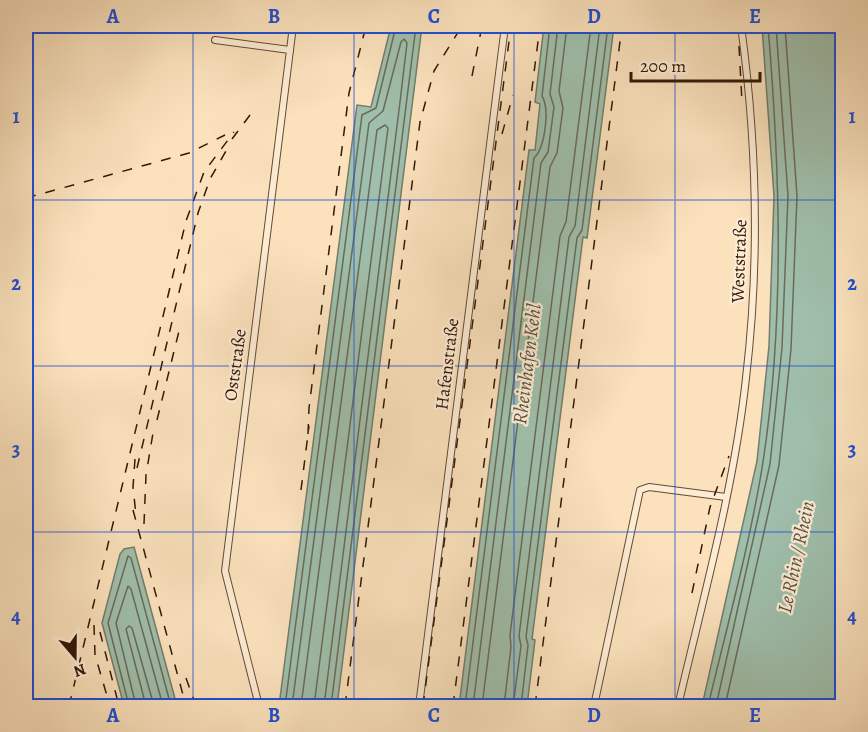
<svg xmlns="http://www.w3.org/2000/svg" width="868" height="732" font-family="Alegreya,serif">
	<rect width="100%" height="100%" fill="#fbe2bd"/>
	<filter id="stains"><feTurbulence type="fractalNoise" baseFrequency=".00333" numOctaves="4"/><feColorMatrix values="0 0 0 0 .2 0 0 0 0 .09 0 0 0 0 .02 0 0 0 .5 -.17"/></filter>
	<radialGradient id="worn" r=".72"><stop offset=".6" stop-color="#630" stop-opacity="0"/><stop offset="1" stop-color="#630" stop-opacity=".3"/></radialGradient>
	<!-- water -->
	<g fill="#9fbfac" stroke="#747c6a" stroke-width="1.5">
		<path d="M391,26H422L337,706H279L357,105L371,107Z"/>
		<path d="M544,26H614L587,238L583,237L532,639L535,640L527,706H459L529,150H535L540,104L535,102Z"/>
		<path d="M762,26H842V706H702L757,461L769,346L774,196Z"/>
		<path d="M134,547L177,706H124L102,623L120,554L124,549Z"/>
	</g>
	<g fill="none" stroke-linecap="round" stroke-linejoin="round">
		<!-- shore -->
		<g stroke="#6a6b59" stroke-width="1.5">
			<path d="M129,706L108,623L128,556L131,558L171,706"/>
			<path d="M136,706L116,623L128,586L131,589L163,706"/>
			<path d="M146,706L126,629L129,626L132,628L154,706"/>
			<path d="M285,706L362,115L376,108L396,26"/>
			<path d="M292,706L369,123L383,111L401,42L404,39L407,43L400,102L324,706"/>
			<path d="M301,706L377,130L385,125L388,128L314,706"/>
			<path d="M331,706L416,26"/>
			<path d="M465,706L534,158C545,148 550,109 542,96L550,26"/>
			<path d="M473,706L541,163L548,152L554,107L550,94L558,26"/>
			<path d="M482,706L550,167L557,153L563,108L559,91L567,26"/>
			<path d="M504,706L511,647L510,635L560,236L566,222L591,26"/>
			<path d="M513,706L521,646L519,636L569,237L575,226L600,26"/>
			<path d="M521,706L528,645L526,637L577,238L582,230L608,26"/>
			<path d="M708,706C727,626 750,544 763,462C785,318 780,170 768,26"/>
			<path d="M716,706L770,464L782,348L788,196L776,26"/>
			<path d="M725,706L779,465L791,349L797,196L785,26"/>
		</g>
		<!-- minor casing -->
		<g stroke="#664a34" stroke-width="8">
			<g id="minor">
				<path d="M215,40L290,50"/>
				<path d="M259,706L225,571L293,26"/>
				<path d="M419,706L505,26"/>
				<path d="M594,706L640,490L649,487L726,497"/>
				<path d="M678,706C703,598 734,489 746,378C760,260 757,143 741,26"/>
			</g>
		</g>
		<!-- minor -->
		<use href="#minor" stroke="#fcecd4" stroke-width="6"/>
		<!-- rail -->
		<g stroke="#341706" stroke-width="1.5" stroke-dasharray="10 10" stroke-linecap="butt">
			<path d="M739,46L742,102"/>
			<path d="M472,76L482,26"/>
			<path d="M502,134L513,95"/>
			<path d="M232,139L253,111"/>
			<path d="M26,198L189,153L225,135"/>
			<path d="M157,420L180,327"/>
			<path d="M308,434L309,408L349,93L366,26"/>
			<path d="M135,459L133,487L136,515"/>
			<path d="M137,468L198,213L210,179L226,151"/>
			<path d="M301,490L309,426"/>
			<path d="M133,510L186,706"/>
			<path d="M144,524L146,475L154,427"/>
			<path d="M692,593L710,507L729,456"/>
			<path d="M94,625L95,655L110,706"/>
			<path d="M100,632L119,706"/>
			<path d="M186,678L196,706"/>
			<path d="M69,706L186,221L204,172L234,132"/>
			<path d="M345,706L420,122L434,71L462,26"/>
			<path d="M423,706L511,26"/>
			<path d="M453,706L540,26"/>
			<path d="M535,706L622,26"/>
		</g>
	</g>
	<!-- grid -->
	<path fill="none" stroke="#1d4ed8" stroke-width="1.5" stroke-opacity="0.55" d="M193,26V706M354,26V706M514,26V706M675,26V706M26,200H842M26,366H842M26,532H842"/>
	<g text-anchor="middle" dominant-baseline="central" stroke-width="4.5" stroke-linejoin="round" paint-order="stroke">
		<!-- street labels -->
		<g font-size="18" fill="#341706" stroke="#fcecd4">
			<text transform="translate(739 261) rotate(-88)">Weststraße</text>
			<text transform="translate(447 364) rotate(-83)">Hafenstraße</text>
			<text transform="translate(235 365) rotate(-82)">Oststraße</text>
		</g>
		<!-- water labels -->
		<g font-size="20" font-style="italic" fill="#595240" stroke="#fcecd4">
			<text transform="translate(527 364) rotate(-83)">Rheinhafen Kehl</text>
			<text transform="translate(796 557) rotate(-78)">Le Rhin / Rhein</text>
		</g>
	</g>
	<!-- margin -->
	<rect width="868" height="732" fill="none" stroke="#fbe2bd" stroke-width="66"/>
	<!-- north arrow -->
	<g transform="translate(75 657) rotate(160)" stroke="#fcecd4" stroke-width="4.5" paint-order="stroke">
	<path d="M0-4.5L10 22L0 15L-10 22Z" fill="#341706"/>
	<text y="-9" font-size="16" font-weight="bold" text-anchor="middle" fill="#341706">N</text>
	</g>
	<!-- scale -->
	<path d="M631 72v9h129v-9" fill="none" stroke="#341706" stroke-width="3"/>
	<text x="640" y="72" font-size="18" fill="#341706" stroke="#fcecd4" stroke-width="4.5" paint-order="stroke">200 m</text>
	<rect x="33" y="33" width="802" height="666" fill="none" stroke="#1d4ed8" stroke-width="2"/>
	<g font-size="20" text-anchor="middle" font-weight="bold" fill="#1d4ed8">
		<text x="113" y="23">A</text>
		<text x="274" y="23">B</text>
		<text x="434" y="23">C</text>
		<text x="594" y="23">D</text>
		<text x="755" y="23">E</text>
		<text x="16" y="123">1</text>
		<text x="852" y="123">1</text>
		<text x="16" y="290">2</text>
		<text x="852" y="290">2</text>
		<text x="16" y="456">3</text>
		<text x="852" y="456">3</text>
		<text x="16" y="623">4</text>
		<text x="852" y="623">4</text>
		<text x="113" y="722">A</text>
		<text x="274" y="722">B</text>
		<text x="434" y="722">C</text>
		<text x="594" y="722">D</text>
		<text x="755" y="722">E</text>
	</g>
	<rect width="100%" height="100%" filter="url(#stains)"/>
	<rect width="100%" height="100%" fill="url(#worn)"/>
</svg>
